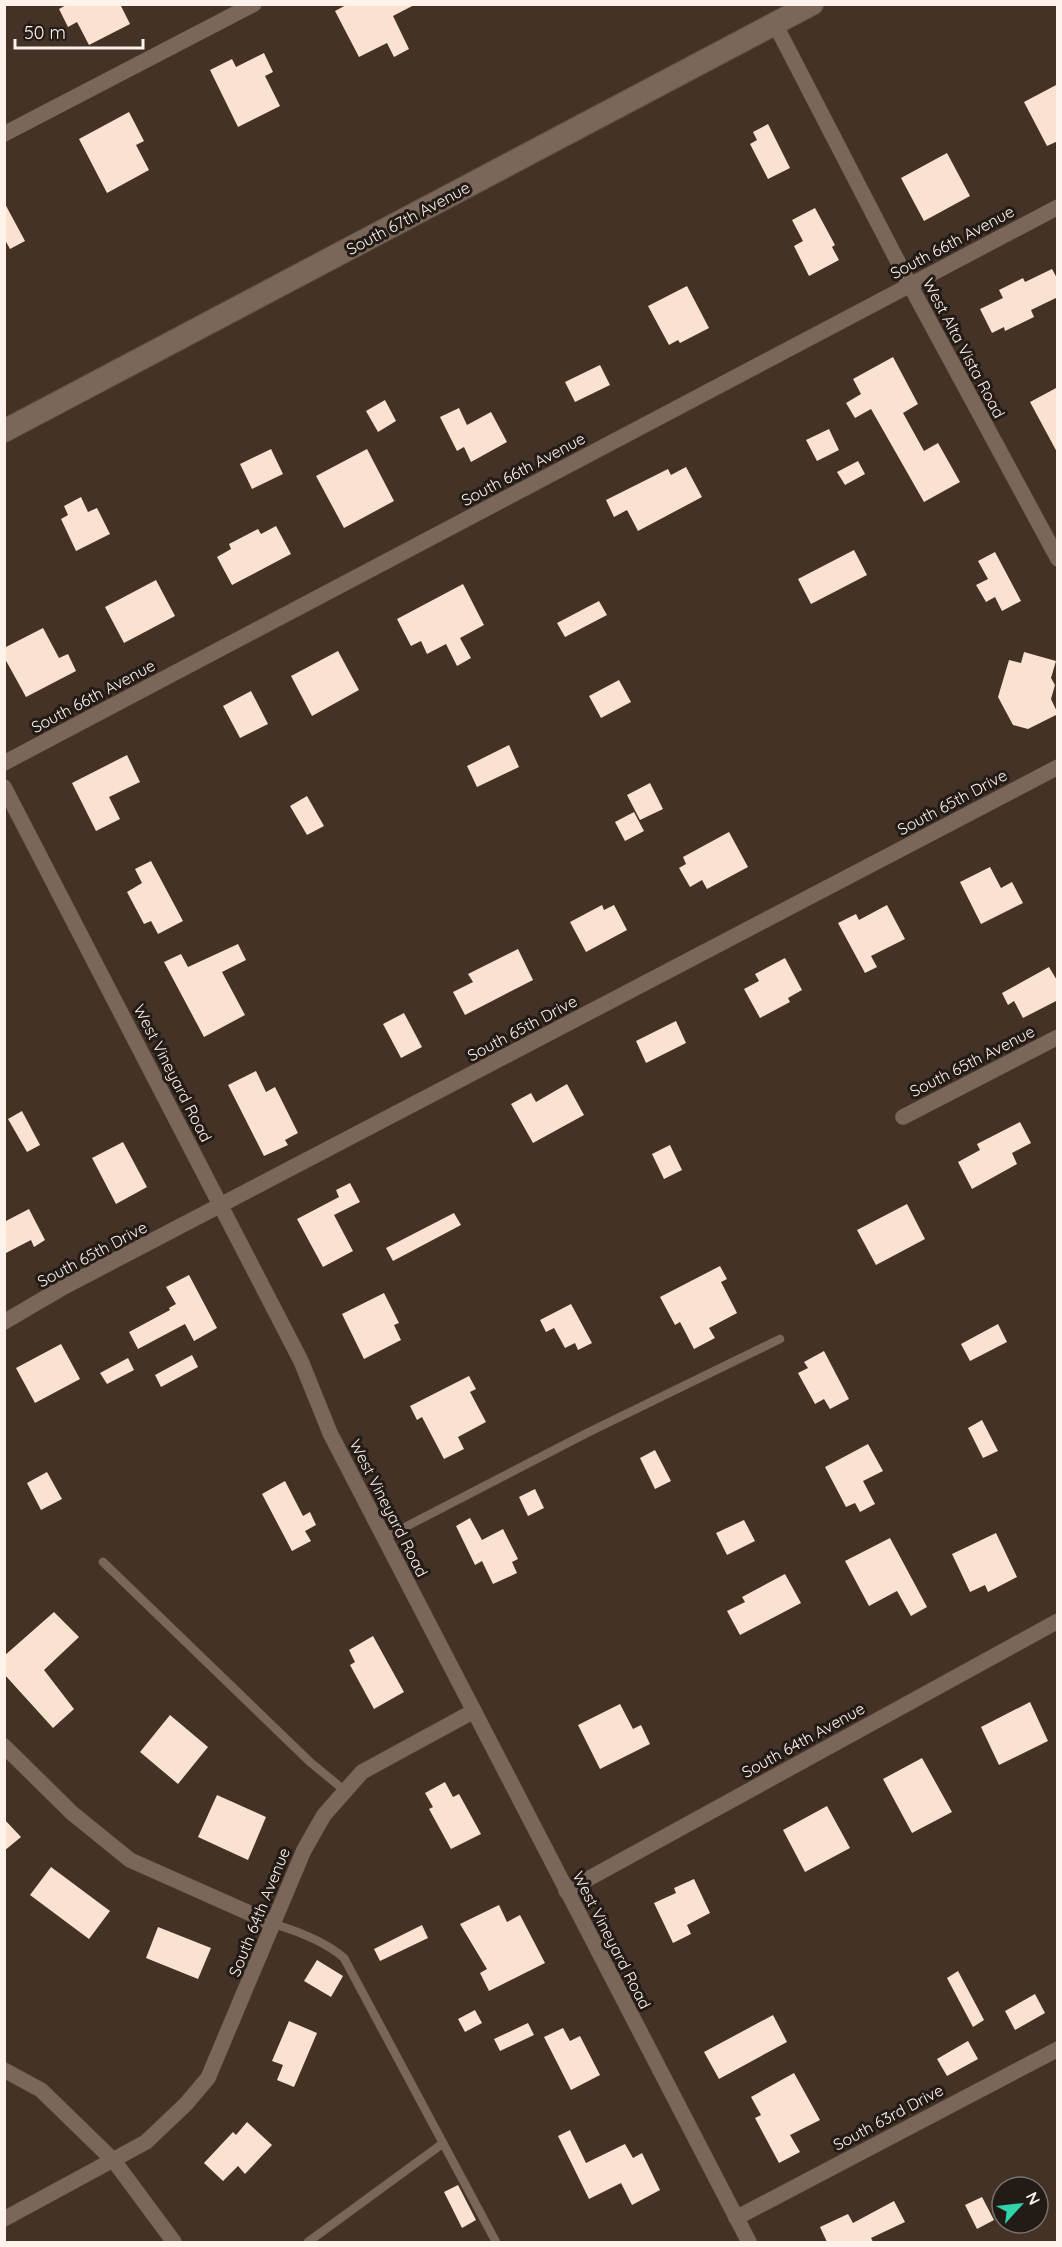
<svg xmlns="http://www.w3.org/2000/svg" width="1062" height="2247" font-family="Quicksand,sans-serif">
	<rect width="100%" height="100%" fill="#433225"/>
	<!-- building -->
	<g fill="#fbe1cf">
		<path d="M68,4H120L130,24L89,45L77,22L68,27L59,9Z"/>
		<path d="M348,4H416L393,16L409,49L394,57L387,43L359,57L335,11Z"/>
		<path d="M264,53L273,72L265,76L280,106L238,127L210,70L232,59L236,67Z"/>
		<path d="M1058,84V141L1047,146L1024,102Z"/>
		<path d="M129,112L144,141L136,145L149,170L107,193L79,139Z"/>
		<path d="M768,124L790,168L768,179L750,144L757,140L753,132Z"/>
		<path d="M947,153L970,196L924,221L901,178Z"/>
		<path d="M4,202L25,241L10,249L4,238Z"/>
		<path d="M815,208L835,245L832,247L839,260L809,276L794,246L803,241L792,220Z"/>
		<path d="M1052,269L1058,280V297L1031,310L1034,317L1005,331L1004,327L992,333L980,309L1003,298L999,290L1023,278L1025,282Z"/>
		<path d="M687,286L709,328L680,343L678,340L669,345L648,306Z"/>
		<path d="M893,357L918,404L903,413L924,451L938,443L960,482L924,502L871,409L855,418L846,403L861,394L853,379Z"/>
		<path d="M600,365L610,385L575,402L565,382Z"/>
		<path d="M1058,387V454L1030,402Z"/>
		<path d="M385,400L396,421L378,432L366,411Z"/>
		<path d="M459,408L467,425L491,412L507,442L471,462L464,447L457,451L440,417Z"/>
		<path d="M829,429L839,450L817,461L806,440Z"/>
		<path d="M271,449L283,474L252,489L240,464Z"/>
		<path d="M367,449L394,501L344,528L316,476Z"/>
		<path d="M858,461L865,474L845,485L837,472Z"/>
		<path d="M686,467L702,497L638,531L627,510L614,517L606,500L668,469L671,475Z"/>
		<path d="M81,497L88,512L97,508L110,534L76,551L61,519L68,515L64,506Z"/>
		<path d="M276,526L291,554L232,585L217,557L231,549L229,544L258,529L261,534Z"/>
		<path d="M854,550L867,575L811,604L798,579Z"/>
		<path d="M995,552L1021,601L1002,611L995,597L986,602L976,585L988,579L978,561Z"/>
		<path d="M156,580L175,616L124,643L105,607Z"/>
		<path d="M463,584L484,625L460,638L471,658L457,666L446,644L427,654L421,641L411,646L397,619Z"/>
		<path d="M599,601L607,615L565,637L557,623Z"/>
		<path d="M43,628L59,658L68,654L76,671L26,697L4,657V648Z"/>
		<path d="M338,651L359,690L312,716L291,676Z"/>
		<path d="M1024,652L1056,661L1051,678L1055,685L1051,699L1058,714L1028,729L1013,725L998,697L1009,660L1021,663Z"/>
		<path d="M619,680L631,702L601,718L589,696Z"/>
		<path d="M251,691L268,724L240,738L223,706Z"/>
		<path d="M509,745L519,767L477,787L467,766Z"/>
		<path d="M127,755L140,782L109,797L120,819L96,831L72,783Z"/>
		<path d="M650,783L663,809L640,820L627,795Z"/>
		<path d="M307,796L324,826L307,835L290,806Z"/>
		<path d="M634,812L644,831L625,841L615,822Z"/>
		<path d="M729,832L748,867L707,889L702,880L690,887L679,868L686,864L683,857Z"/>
		<path d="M151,861L183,921L158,934L151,921L144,924L127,892L142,883L135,869Z"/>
		<path d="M990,867L1001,888L1012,882L1023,903L981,924L960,882Z"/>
		<path d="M602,905L604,910L614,905L627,930L586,952L570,922Z"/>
		<path d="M887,905L905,939L871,956L877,967L865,973L838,923L856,914L859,920Z"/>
		<path d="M238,944L246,960L222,972L245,1015L204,1037L164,962L181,954L188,967Z"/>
		<path d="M518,949L533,980L465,1015L453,992L473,982L468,974Z"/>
		<path d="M785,958L802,990L788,998L790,1002L760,1018L744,989L759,981L755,974Z"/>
		<path d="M1049,967L1058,982V1000L1023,1018L1014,1001L1008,1005L1002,993Z"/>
		<path d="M404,1013L422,1047L401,1058L383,1024Z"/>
		<path d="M676,1021L686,1043L646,1063L636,1041Z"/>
		<path d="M256,1071L266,1092L275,1087L298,1133L285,1140L288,1145L264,1156L228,1085Z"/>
		<path d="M567,1084L584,1115L533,1143L511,1104L531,1093L536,1102Z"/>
		<path d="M22,1111L40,1145L27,1152L8,1119Z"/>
		<path d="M1020,1122L1031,1143L1012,1153L1017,1164L972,1189L958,1162L980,1150L977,1144Z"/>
		<path d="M123,1142L147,1187L116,1204L92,1158Z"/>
		<path d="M670,1145L682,1170L664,1179L652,1154Z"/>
		<path d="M350,1183L360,1202L334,1215L353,1251L323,1267L297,1219L339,1197L336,1190Z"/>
		<path d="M907,1204L925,1239L876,1265L857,1230Z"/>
		<path d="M29,1209L45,1240L34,1247L31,1240L4,1254V1222Z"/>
		<path d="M454,1213L461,1225L393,1261L386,1248Z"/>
		<path d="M720,1266L727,1279L721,1282L737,1313L709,1328L715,1338L694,1349L680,1322L675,1325L660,1297Z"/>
		<path d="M189,1275L217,1328L194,1341L185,1324L138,1349L129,1332L170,1310L169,1308L176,1304L166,1287Z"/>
		<path d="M384,1293L399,1323L394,1325L401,1340L364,1359L342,1314Z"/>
		<path d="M571,1304L592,1343L578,1350L575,1343L565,1348L554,1328L546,1332L540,1320Z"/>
		<path d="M998,1324L1007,1342L970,1361L961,1344Z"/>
		<path d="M61,1344L80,1379L35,1403L16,1368Z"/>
		<path d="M824,1351L849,1399L830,1409L824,1399L815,1404L798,1373L808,1368L804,1362Z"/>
		<path d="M192,1355L198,1367L161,1387L155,1375Z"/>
		<path d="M128,1358L134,1370L107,1384L100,1373Z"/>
		<path d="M469,1376L476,1389L470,1392L486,1422L458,1437L464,1449L444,1459L422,1417L417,1420L410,1406Z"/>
		<path d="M982,1420L998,1451L983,1458L968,1428Z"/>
		<path d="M868,1444L883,1471L863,1481L875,1504L860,1512L855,1503L846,1507L825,1467Z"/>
		<path d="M655,1450L671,1481L655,1489L640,1458Z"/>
		<path d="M47,1472L62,1499L41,1510L27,1483Z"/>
		<path d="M285,1481L303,1516L310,1512L316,1525L305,1531L311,1541L292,1551L262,1494Z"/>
		<path d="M535,1489L544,1508L528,1516L519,1497Z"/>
		<path d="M470,1518L482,1540L503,1529L518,1559L512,1562L517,1573L493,1584L482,1561L475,1565L456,1526Z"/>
		<path d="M744,1520L755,1541L727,1555L716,1533Z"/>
		<path d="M996,1533L1017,1577L988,1592L985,1585L970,1592L952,1554Z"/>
		<path d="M890,1538L927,1607L911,1616L897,1591L869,1606L845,1561Z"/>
		<path d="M785,1574L801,1603L740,1635L727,1611L745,1602L742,1597Z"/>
		<path d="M54,1612L79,1637L44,1670L74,1709L53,1728L4,1674V1656Z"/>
		<path d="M373,1636L404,1692L374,1709L350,1665L355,1662L349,1650Z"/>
		<path d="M1030,1702L1048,1741L999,1765L981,1727Z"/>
		<path d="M620,1704L633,1729L641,1725L650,1744L600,1769L578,1725Z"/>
		<path d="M170,1715L208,1747L178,1784L140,1752Z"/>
		<path d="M922,1758L952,1812L912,1833L883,1779Z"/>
		<path d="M445,1782L453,1797L459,1794L481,1834L451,1849L429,1809L433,1807L425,1793Z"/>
		<path d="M217,1795L266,1817L248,1860L198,1837Z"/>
		<path d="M827,1806L850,1848L805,1872L783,1830Z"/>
		<path d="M4,1819L21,1837L4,1851Z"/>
		<path d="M51,1867L110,1911L89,1939L30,1895Z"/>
		<path d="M694,1879L710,1913L687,1925L691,1934L673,1943L654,1903L676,1893L674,1888Z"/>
		<path d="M499,1905L507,1922L520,1915L545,1963L489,1991L480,1973L487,1969L460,1924Z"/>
		<path d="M422,1925L428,1938L380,1961L374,1949Z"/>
		<path d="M158,1927L211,1948L198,1979L146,1958Z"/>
		<path d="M317,1960L343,1976L331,1997L304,1981Z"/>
		<path d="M958,1971L984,2020L973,2027L947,1978Z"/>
		<path d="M1035,1994L1045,2013L1015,2030L1005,2011Z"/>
		<path d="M475,2010L482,2023L465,2032L458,2019Z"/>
		<path d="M773,2015L787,2042L719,2079L704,2052Z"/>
		<path d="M289,2021L317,2033L294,2087L277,2080L283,2065L272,2061Z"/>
		<path d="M528,2023L534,2035L500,2051L494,2039Z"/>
		<path d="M563,2028L570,2041L580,2036L600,2075L571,2090L544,2037Z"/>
		<path d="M968,2041L978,2059L947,2076L937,2059Z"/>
		<path d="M794,2073L820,2120L790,2135L800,2152L779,2163L755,2118L761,2115L751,2097Z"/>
		<path d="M247,2122L272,2145L245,2174L238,2166L223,2181L204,2163L233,2132L236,2135Z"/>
		<path d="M570,2130L586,2163L625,2144L633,2158L642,2153L660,2190L632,2205L621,2183L589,2199L558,2136Z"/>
		<path d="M458,2185L476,2220L462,2228L444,2192Z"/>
		<path d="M982,2197L994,2220L977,2229L965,2205Z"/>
		<path d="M894,2201L905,2222L871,2238L873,2242H827L820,2227L848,2214L853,2223Z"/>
	</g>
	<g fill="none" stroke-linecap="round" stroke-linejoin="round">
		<!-- lane casing -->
		<g stroke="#605146" stroke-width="9">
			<g id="lane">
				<path d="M384,1538L587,1433L780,1339"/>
				<path d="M103,1562L310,1762L344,1790"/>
				<path d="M274,1924C297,1931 326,1942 344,1958L496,2242"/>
				<path d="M308,2242L442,2144"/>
			</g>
		</g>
		<!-- street casing -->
		<g stroke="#605146" stroke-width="16">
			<g id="street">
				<path d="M775,24L910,285L1058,559"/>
				<path d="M4,134L254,4"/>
				<path d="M4,763L1058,207"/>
				<path d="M4,787L301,1361L330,1433L749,2242"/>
				<path d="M903,1117L1058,1037"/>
				<path d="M4,1322L62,1288L1058,767"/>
				<path d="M4,1746L72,1813L130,1860L274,1924"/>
				<path d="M566,1891L1058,1621"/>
				<path d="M4,2070L41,2090L114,2161L174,2242"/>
				<path d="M736,2218L1058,2049"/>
				<path d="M4,2219L146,2142L186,2104L208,2078L304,1850L324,1815L362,1772L474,1711"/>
			</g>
		</g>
		<!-- secondary casing -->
		<g stroke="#605146" stroke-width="24">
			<path id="secondary" d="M4,431L812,4"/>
		</g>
		<!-- lane -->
		<use href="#lane" stroke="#7b6759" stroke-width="8"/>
		<!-- street -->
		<use href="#street" stroke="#7b6759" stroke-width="15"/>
		<!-- secondary -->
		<use href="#secondary" stroke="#7b6759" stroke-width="22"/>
	</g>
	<g text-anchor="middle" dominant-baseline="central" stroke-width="6" stroke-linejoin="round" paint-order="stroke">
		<!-- street labels -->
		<g font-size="16" fill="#fef2ea" stroke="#231b16">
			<text transform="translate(408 218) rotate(-28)">South 67th Avenue</text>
			<text transform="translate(952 242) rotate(-28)">South 66th Avenue</text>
			<text transform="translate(964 348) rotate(62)">West Alta Vista Road</text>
			<text transform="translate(523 469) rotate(-28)">South 66th Avenue</text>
			<text transform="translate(93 696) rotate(-28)">South 66th Avenue</text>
			<text transform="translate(952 802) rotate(-28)">South 65th Drive</text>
			<text transform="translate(522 1028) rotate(-28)">South 65th Drive</text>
			<text transform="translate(972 1061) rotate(-27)">South 65th Avenue</text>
			<text transform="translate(173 1073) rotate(63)">West Vineyard Road</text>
			<text transform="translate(92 1254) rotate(-28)">South 65th Drive</text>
			<text transform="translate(389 1508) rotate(63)">West Vineyard Road</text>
			<text transform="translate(803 1740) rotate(-29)">South 64th Avenue</text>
			<text transform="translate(259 1912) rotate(-68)">South 64th Avenue</text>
			<text transform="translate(612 1940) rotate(63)">West Vineyard Road</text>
			<text transform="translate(888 2117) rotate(-28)">South 63rd Drive</text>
		</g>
	</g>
	<!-- border -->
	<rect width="1062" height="2247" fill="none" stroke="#fef2ea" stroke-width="12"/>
	<!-- north arrow -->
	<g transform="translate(1020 2205) rotate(63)"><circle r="28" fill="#231b16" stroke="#7b716b" stroke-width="1.5"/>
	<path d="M0-4.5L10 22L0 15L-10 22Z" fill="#31d4a9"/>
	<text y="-9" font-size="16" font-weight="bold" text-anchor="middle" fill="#fef2ea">N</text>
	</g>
	<!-- scale -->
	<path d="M15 39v9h128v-9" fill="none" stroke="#fef2ea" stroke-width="3"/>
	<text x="24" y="39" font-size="18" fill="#fef2ea" stroke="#231b16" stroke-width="4.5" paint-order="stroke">50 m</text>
</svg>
